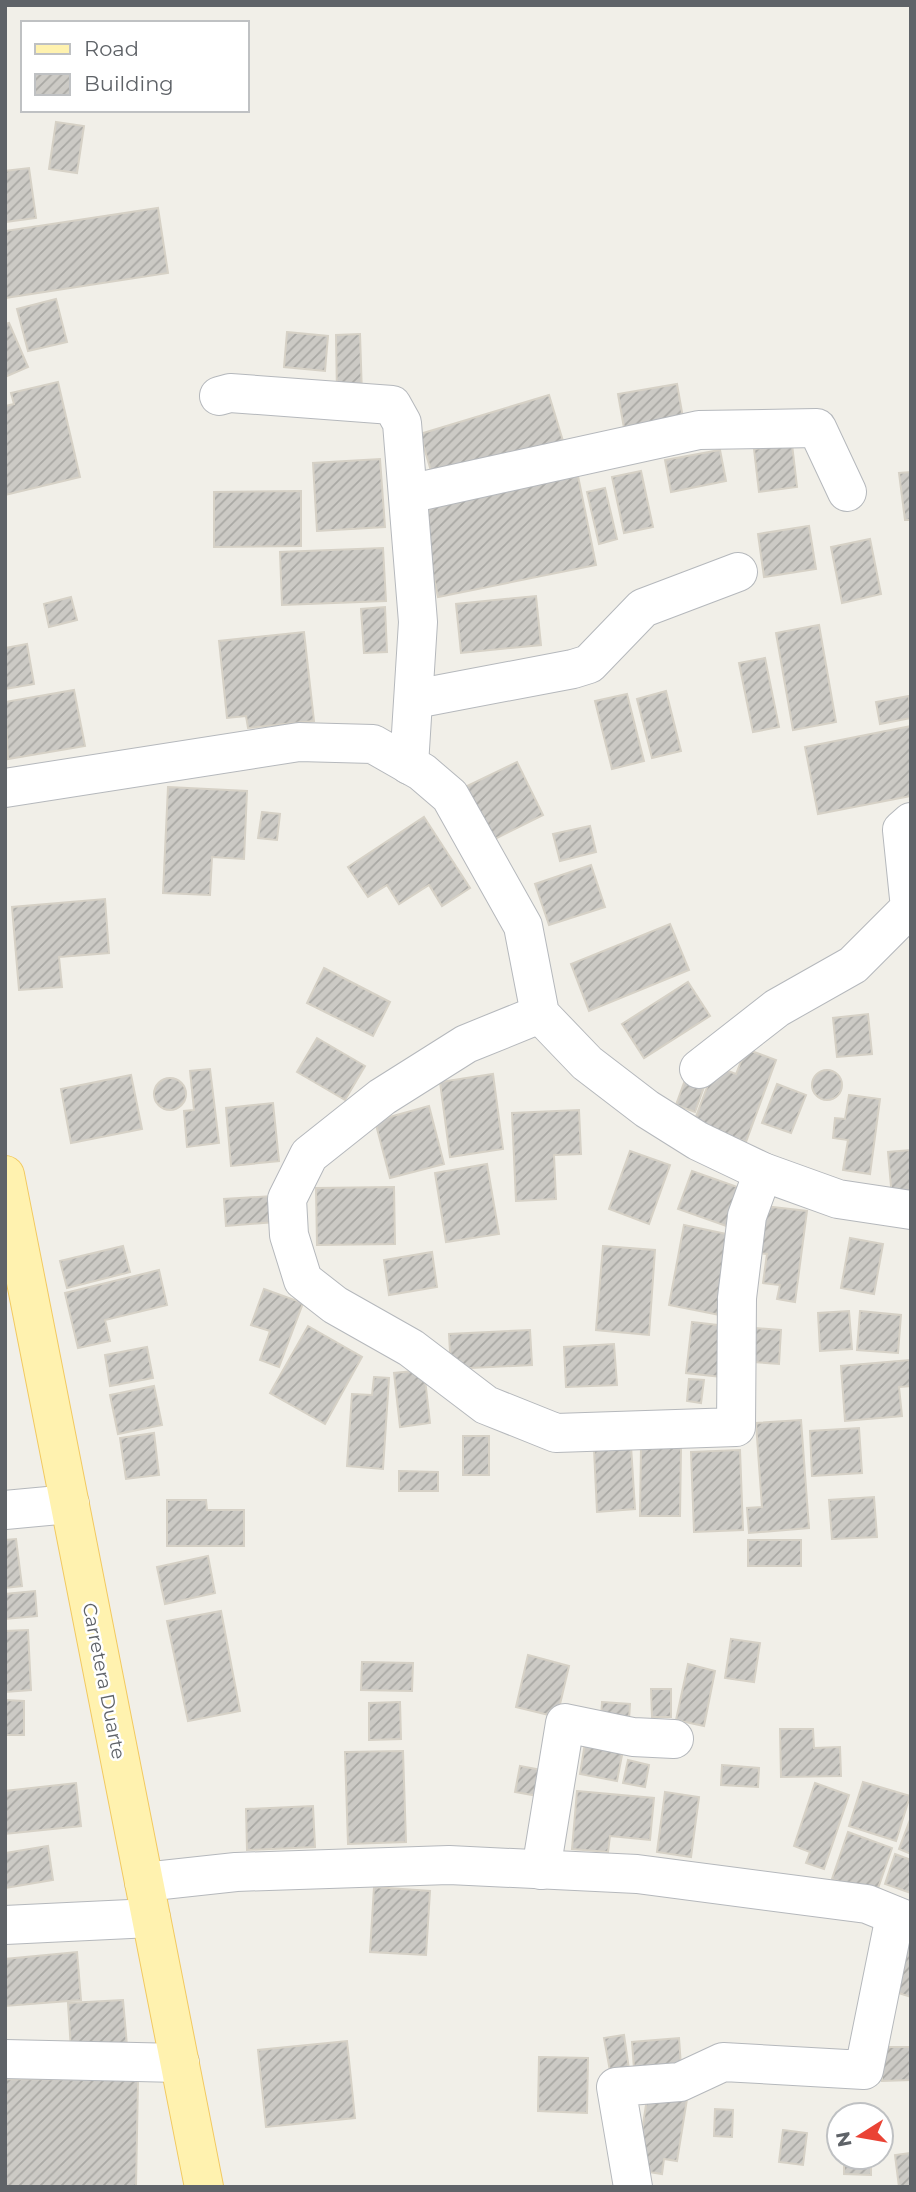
<svg xmlns="http://www.w3.org/2000/svg" width="916" height="2192" font-family="Montserrat,sans-serif">
	<defs>
		<pattern id="building-hatch" width="6" height="6" patternUnits="userSpaceOnUse" patternTransform="scale(1.75)"><rect width="6" height="6" fill="#cccac5"/><path d="M-1 1l2-2M0 6l6-6M5 7l2-2" fill="none" stroke="#a9a8a4"/></pattern>
	</defs>
	<rect width="100%" height="100%" fill="#f1efe8"/>
	<!-- building -->
	<g fill="url(#building-hatch)" stroke="#d6d1c6" stroke-width="2">
		<path d="M56,122L84,126L77,173L49,169Z"/>
		<path d="M29,168L36,218L5,222V171Z"/>
		<path d="M158,208L168,273L5,298V231Z"/>
		<path d="M56,299L67,342L28,351L17,309Z"/>
		<path d="M9,323L28,367L5,377V324Z"/>
		<path d="M287,332L328,336L325,371L284,367Z"/>
		<path d="M360,334L362,395H337L336,335Z"/>
		<path d="M58,382L80,477L5,495V406L14,404L11,393Z"/>
		<path d="M677,384L683,418L624,428L618,394Z"/>
		<path d="M549,395L563,441L434,481L420,434Z"/>
		<path d="M792,444L797,487L759,492L754,449Z"/>
		<path d="M720,450L726,481L671,492L665,460Z"/>
		<path d="M380,459L385,527L317,531L313,463Z"/>
		<path d="M641,471L653,527L624,533L612,477Z"/>
		<path d="M911,472V520H905L899,473Z"/>
		<path d="M578,476L596,565L438,597L419,509Z"/>
		<path d="M605,488L617,539L599,544L587,492Z"/>
		<path d="M301,491V546L214,547V492Z"/>
		<path d="M809,526L816,569L764,577L758,534Z"/>
		<path d="M870,539L881,594L842,603L831,547Z"/>
		<path d="M383,548L386,601L282,605L280,552Z"/>
		<path d="M536,596L541,645L461,653L456,604Z"/>
		<path d="M71,597L77,620L49,627L44,604Z"/>
		<path d="M385,607L387,652L364,653L361,609Z"/>
		<path d="M819,625L836,722L793,730L776,633Z"/>
		<path d="M304,632L314,721L248,728L246,716L227,718L219,641Z"/>
		<path d="M27,644L34,684L5,689V648Z"/>
		<path d="M765,658L779,727L753,732L739,663Z"/>
		<path d="M74,690L85,746L8,759L5,702Z"/>
		<path d="M666,691L681,751L652,758L637,699Z"/>
		<path d="M627,694L644,761L612,769L595,701Z"/>
		<path d="M909,696L911,718L880,724L876,702Z"/>
		<path d="M911,726V796L818,814L805,747Z"/>
		<path d="M517,762L543,815L487,843L461,789Z"/>
		<path d="M168,787L247,791L244,859L212,857L210,895L163,893Z"/>
		<path d="M262,812L280,814L277,840L258,838Z"/>
		<path d="M424,817L470,888L442,906L429,885L399,904L387,885L368,897L348,867Z"/>
		<path d="M590,826L596,852L560,861L553,834Z"/>
		<path d="M591,865L605,907L549,925L535,884Z"/>
		<path d="M105,899L109,953L59,957L62,987L19,990L12,907Z"/>
		<path d="M670,924L689,970L589,1011L571,964Z"/>
		<path d="M324,968L390,1002L373,1036L307,1003Z"/>
		<path d="M688,982L710,1016L644,1058L622,1024Z"/>
		<path d="M868,1014L872,1054L837,1057L833,1018Z"/>
		<path d="M317,1038L365,1066L345,1100L297,1072Z"/>
		<path d="M746,1049L776,1060L746,1142L694,1122L715,1066L736,1074Z"/>
		<path d="M210,1069L219,1143L187,1147L184,1111L194,1110L190,1071Z"/>
		<circle cx="827" cy="1085" r="15"/>
		<path d="M493,1074L503,1149L450,1157L440,1082Z"/>
		<path d="M131,1075L142,1129L71,1143L61,1089Z"/>
		<circle cx="170" cy="1094" r="16"/>
		<path d="M685,1080L704,1087L695,1112L676,1105Z"/>
		<path d="M777,1084L806,1095L791,1133L762,1123Z"/>
		<path d="M849,1095L880,1099L870,1174L843,1170L848,1140L833,1138L835,1118L845,1119Z"/>
		<path d="M273,1103L279,1161L231,1166L226,1108Z"/>
		<path d="M429,1106L444,1164L390,1178L375,1121Z"/>
		<path d="M579,1110L581,1154L554,1155L556,1199L516,1201L512,1113Z"/>
		<path d="M911,1150V1196L892,1198L888,1152Z"/>
		<path d="M630,1151L670,1165L649,1224L609,1209Z"/>
		<path d="M487,1164L499,1234L446,1242L435,1173Z"/>
		<path d="M692,1171L746,1190L732,1228L678,1209Z"/>
		<path d="M394,1187L395,1244L317,1245L316,1188Z"/>
		<path d="M273,1196L275,1222L226,1226L224,1199Z"/>
		<path d="M764,1206L807,1211L795,1302L777,1299L780,1285L763,1283L767,1254L758,1253Z"/>
		<path d="M684,1225L736,1236L720,1315L669,1305Z"/>
		<path d="M850,1238L883,1244L874,1294L841,1288Z"/>
		<path d="M123,1246L130,1272L67,1288L60,1261Z"/>
		<path d="M603,1246L655,1250L649,1335L596,1330Z"/>
		<path d="M432,1252L437,1287L389,1295L384,1260Z"/>
		<path d="M159,1270L167,1305L105,1320L110,1341L78,1348L65,1293Z"/>
		<path d="M264,1289L303,1303L279,1367L260,1360L270,1331L251,1325Z"/>
		<path d="M849,1311L852,1349L820,1351L818,1313Z"/>
		<path d="M860,1311L901,1315L898,1353L857,1350Z"/>
		<path d="M692,1322L726,1326L721,1377L686,1373Z"/>
		<path d="M308,1326L362,1357L325,1424L270,1393Z"/>
		<path d="M755,1328L781,1330L779,1364L753,1362Z"/>
		<path d="M530,1330L532,1365L451,1369L449,1334Z"/>
		<path d="M614,1344L617,1385L566,1387L564,1347Z"/>
		<path d="M147,1347L153,1378L110,1386L105,1355Z"/>
		<path d="M910,1360L911,1386L899,1387L902,1416L845,1421L841,1366Z"/>
		<path d="M424,1370L430,1423L400,1427L394,1373Z"/>
		<path d="M374,1377L389,1378L383,1469L347,1466L352,1394L372,1395Z"/>
		<path d="M689,1379L704,1380L701,1403L687,1401Z"/>
		<path d="M154,1386L162,1425L118,1434L110,1395Z"/>
		<path d="M801,1420L809,1528L749,1533L747,1508L762,1507L756,1423Z"/>
		<path d="M859,1428L862,1473L812,1476L810,1431Z"/>
		<path d="M154,1433L159,1475L126,1479L120,1438Z"/>
		<rect x="463" y="1436" width="26" height="39"/>
		<path d="M631,1446L635,1509L597,1512L594,1449Z"/>
		<path d="M641,1447L681,1448L680,1516H640Z"/>
		<path d="M740,1450L743,1530L694,1532L691,1452Z"/>
		<path d="M399,1471L438,1472V1491H399Z"/>
		<path d="M874,1497L877,1537L832,1539L829,1500Z"/>
		<path d="M167,1500H206L207,1510H244V1546H167Z"/>
		<path d="M16,1539L22,1586L5,1588V1540Z"/>
		<rect x="748" y="1540" width="53" height="26"/>
		<path d="M208,1556L215,1593L165,1604L157,1567Z"/>
		<path d="M35,1591L37,1616L5,1619V1594Z"/>
		<path d="M221,1611L240,1711L188,1721L167,1621Z"/>
		<path d="M28,1630L31,1690L5,1692V1631Z"/>
		<path d="M731,1639L760,1643L754,1682L725,1678Z"/>
		<path d="M528,1655L569,1666L557,1717L516,1707Z"/>
		<path d="M362,1662L413,1663L412,1691L361,1690Z"/>
		<path d="M688,1664L715,1671L704,1726L676,1720Z"/>
		<path d="M651,1689H671V1717H652Z"/>
		<path d="M5,1700L24,1701V1735H5Z"/>
		<path d="M400,1702L401,1739L369,1740V1703Z"/>
		<path d="M602,1702L630,1704L629,1720L601,1719Z"/>
		<path d="M780,1729H813L814,1748L840,1747L841,1776L781,1777Z"/>
		<path d="M585,1743L623,1750L617,1781L580,1774Z"/>
		<path d="M403,1751L406,1842L348,1844L345,1752Z"/>
		<path d="M628,1760L649,1765L645,1787L623,1783Z"/>
		<path d="M722,1765L759,1768L758,1787L721,1785Z"/>
		<path d="M520,1766L542,1770L538,1796L515,1792Z"/>
		<path d="M863,1782L910,1796L896,1841L849,1826Z"/>
		<path d="M76,1783L81,1826L5,1834V1791Z"/>
		<path d="M815,1783L849,1795L824,1869L806,1863L810,1852L794,1846Z"/>
		<path d="M577,1791L654,1798L650,1840L610,1836L608,1852L572,1849Z"/>
		<path d="M665,1792L699,1797L691,1857L657,1852Z"/>
		<path d="M313,1806L315,1847L247,1850L246,1809Z"/>
		<path d="M911,1817V1854L899,1849Z"/>
		<path d="M848,1832L892,1848L876,1894L832,1879Z"/>
		<path d="M48,1846L53,1880L5,1888V1853Z"/>
		<path d="M895,1854L911,1860V1893L885,1884Z"/>
		<path d="M374,1887L430,1891L426,1955L370,1952Z"/>
		<path d="M905,1938L911,1939V1997L889,1990Z"/>
		<path d="M77,1952L81,2000L5,2006V1959Z"/>
		<path d="M123,2000L127,2046L71,2050L68,2003Z"/>
		<path d="M624,2035L629,2069L610,2071L604,2038Z"/>
		<path d="M679,2038L681,2066L634,2069L632,2042Z"/>
		<path d="M347,2041L355,2118L266,2127L258,2050Z"/>
		<path d="M882,2047H911V2080L882,2081Z"/>
		<path d="M539,2057L588,2058L587,2113L538,2111Z"/>
		<path d="M5,2079L138,2080L136,2187H5Z"/>
		<path d="M648,2092L687,2099L677,2161L664,2159L662,2174L636,2170Z"/>
		<path d="M715,2109L733,2110L732,2137L714,2136Z"/>
		<path d="M783,2130L807,2133L803,2165L779,2162Z"/>
		<path d="M911,2153V2187H899L895,2155Z"/>
		<path d="M844,2157H871V2175L844,2174Z"/>
	</g>
	<g fill="none" stroke-linecap="round" stroke-linejoin="round">
		<!-- minor casing -->
		<g stroke="#b5b8bc" stroke-width="40">
			<g id="minor">
				<path d="M219,396L230,393L392,405L402,423L418,622L409,765"/>
				<path d="M408,494L699,430L817,428L847,492"/>
				<path d="M415,699L573,669L589,664L643,608L738,572"/>
				<path d="M5,788L299,742L373,744L422,772L450,796L523,926L540,1014L587,1063L647,1109L698,1141L763,1172L838,1199L911,1210"/>
				<path d="M540,1014L466,1044L382,1097L309,1155L287,1199L289,1235L303,1280L335,1305L411,1348L486,1405L556,1433L736,1427L737,1298L747,1216L763,1172"/>
				<path d="M699,1069L777,1008L853,965L910,908L902,830L911,822"/>
				<path d="M5,1510L70,1504"/>
				<path d="M541,1870L565,1723L633,1737L674,1739"/>
				<path d="M144,1882L236,1872L449,1865L637,1874L867,1904L911,1922"/>
				<path d="M5,1925L151,1918"/>
				<path d="M5,2059L180,2063"/>
				<path d="M633,2187L616,2087L680,2082L723,2062L864,2070L895,1916"/>
			</g>
		</g>
		<!-- major casing -->
		<g stroke="#f2c960" stroke-width="40">
			<path id="major" d="M5,1175L204,2187"/>
		</g>
		<!-- minor -->
		<use href="#minor" stroke="#fff" stroke-width="38"/>
		<!-- major -->
		<use href="#major" stroke="#fff2af" stroke-width="38"/>
	</g>
	<g text-anchor="middle" dominant-baseline="central" stroke-width="5" stroke-linejoin="round" paint-order="stroke">
		<!-- street labels -->
		<g font-size="19" fill="#5f6368" stroke="#fff">
			<text transform="translate(104 1681) rotate(79)">Carretera Duarte</text>
		</g>
	</g>
	<!-- border -->
	<rect width="916" height="2192" fill="none" stroke="#5f6368" stroke-width="14"/>
	<!-- legend -->
	<rect x="21" y="21" width="228" height="91" fill="#ffffff" stroke="#bfc1c3" stroke-width="2"/>
	<rect x="35" y="44" width="35" height="10" fill="#fff2af" stroke="#bfc1c3" stroke-width="2"/>
	<text x="84" y="56" font-size="21" fill="#5f6368">Road</text>
	<rect x="35" y="74" width="35" height="21" fill="url(#building-hatch)" stroke="#bfc1c3" stroke-width="2"/>
	<text x="84" y="91" font-size="21" fill="#5f6368">Building</text>
	<!-- north arrow -->
	<g transform="translate(860 2136) rotate(259)"><circle r="33" fill="#ffffff" stroke="#bfc1c3" stroke-width="2"/>
	<path d="M0-5L12 26L0 18L-12 26Z" fill="#ea4335"/>
	<text y="-10" font-size="19" font-weight="bold" text-anchor="middle" fill="#5f6368">N</text>
	</g>
</svg>
